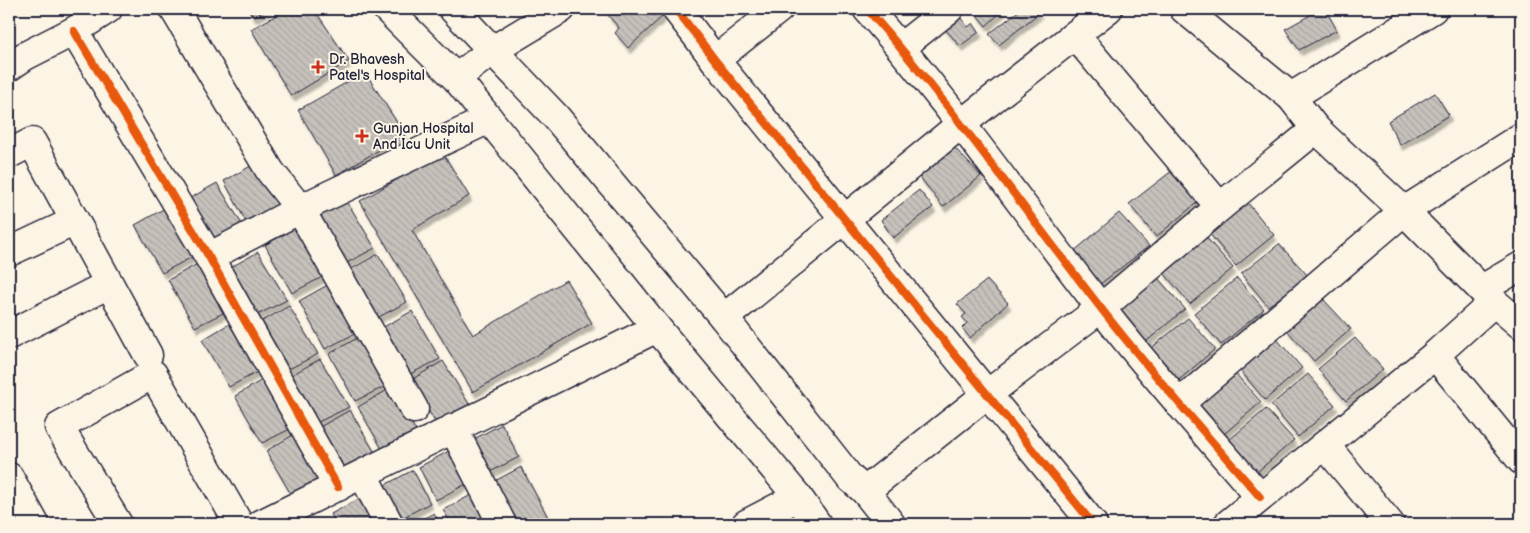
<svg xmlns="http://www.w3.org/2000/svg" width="1530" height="533" font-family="'Balsamiq Sans',sans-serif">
	<defs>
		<pattern id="building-back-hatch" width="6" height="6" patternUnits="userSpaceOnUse" patternTransform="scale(1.25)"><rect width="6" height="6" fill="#c6c1bb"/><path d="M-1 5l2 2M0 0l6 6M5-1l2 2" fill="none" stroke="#aaa6a2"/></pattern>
		<filter id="shadow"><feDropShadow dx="3" dy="5.5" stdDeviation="1" flood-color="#0004"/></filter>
	</defs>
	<rect width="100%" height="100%" fill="#fcf5e5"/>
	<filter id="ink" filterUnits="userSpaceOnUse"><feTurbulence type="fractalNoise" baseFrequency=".02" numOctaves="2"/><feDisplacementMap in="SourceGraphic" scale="10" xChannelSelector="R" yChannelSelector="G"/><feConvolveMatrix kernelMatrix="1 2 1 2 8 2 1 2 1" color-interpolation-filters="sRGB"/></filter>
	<g filter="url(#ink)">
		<!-- building -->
		<g fill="url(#building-back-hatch)" stroke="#22223b" filter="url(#shadow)">
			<path d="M248,9H269L253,17Z"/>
			<path d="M288,9H314L349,61L291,96L251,29Z"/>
			<path d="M613,9H659L664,15L628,48L615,33L619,28L607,14Z"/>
			<path d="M972,9H1002L1003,10L986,26Z"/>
			<path d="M1021,9H1035L1039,13L999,45L989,34Z"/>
			<path d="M1321,9H1325L1337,30L1299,50L1285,29Z"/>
			<path d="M954,10L968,27L973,23L979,32L960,46L939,22Z"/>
			<path d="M365,72L405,135L336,175L298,110Z"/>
			<path d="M1435,93L1449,115L1400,145L1388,121Z"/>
			<path d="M954,147L981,176L943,207L919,176Z"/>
			<path d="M443,153L469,196L412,230L473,335L566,280L592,323L473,392L360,201Z"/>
			<path d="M256,163L285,211L250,229L224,181Z"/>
			<path d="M1173,170L1200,200L1156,237L1129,204Z"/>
			<path d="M217,183L246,231L212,249L185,201Z"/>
			<path d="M919,190L933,207L893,238L881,220Z"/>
			<path d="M346,200L375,248L341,266L314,218Z"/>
			<path d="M1248,203L1274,235L1236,266L1209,233Z"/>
			<path d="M167,207L196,255L162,273L135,225Z"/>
			<path d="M1119,213L1149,246L1099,285L1072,253Z"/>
			<path d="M297,227L326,275L292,293L265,245Z"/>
			<path d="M1206,237L1233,268L1190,304L1163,272Z"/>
			<path d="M1279,244L1309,277L1268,306L1241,274Z"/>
			<path d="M258,252L287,300L253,317L226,270Z"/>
			<path d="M378,254L407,302L373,320L346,272Z"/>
			<path d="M201,262L229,310L195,327L168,280Z"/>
			<path d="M1158,278L1185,309L1142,345L1114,313Z"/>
			<path d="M1237,278L1264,309L1221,345L1194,313Z"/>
			<path d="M987,280L1008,303L970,338L962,328L967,323L962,317L966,314L957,304Z"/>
			<path d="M331,283L360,331L325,349L299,301Z"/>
			<path d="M1323,299L1351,329L1314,361L1286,329Z"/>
			<path d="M289,306L318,354L283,372L257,324Z"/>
			<path d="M412,311L440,359L406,376L380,329Z"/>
			<path d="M1188,318L1215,349L1173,385L1145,353Z"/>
			<path d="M234,321L263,369L229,387L202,340Z"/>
			<path d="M361,336L390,384L355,401L329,354Z"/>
			<path d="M1275,337L1302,368L1265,400L1238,368Z"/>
			<path d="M1355,338L1383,369L1346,401L1318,369Z"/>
			<path d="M320,359L349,407L314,424L288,377Z"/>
			<path d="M443,361L472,409L438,427L411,380Z"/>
			<path d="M1233,371L1261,402L1224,434L1196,402Z"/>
			<path d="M1308,374L1335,405L1298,437L1271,405Z"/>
			<path d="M267,377L296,426L262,443L235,396Z"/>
			<path d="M391,388L419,436L385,454L358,407Z"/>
			<path d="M1266,409L1294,440L1257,472L1229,440Z"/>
			<path d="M350,410L378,458L344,476L318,428Z"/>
			<path d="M502,424L519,457L488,473L472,440Z"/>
			<path d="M298,432L327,480L293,498L266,451Z"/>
			<path d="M449,451L466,484L436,500L419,467Z"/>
			<path d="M521,467L550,521L543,524H513L491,483Z"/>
			<path d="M413,470L430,503L400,519L383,486Z"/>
			<path d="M473,494L490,524H451L443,510Z"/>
			<path d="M360,498L374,524H336L331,514Z"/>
			<path d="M434,513L440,524H413Z"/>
		</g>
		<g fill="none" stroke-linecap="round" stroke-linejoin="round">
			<!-- minor casing -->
			<g stroke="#22223b" stroke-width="31">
				<g id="minor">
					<path d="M174,9L270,171L300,209L414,409"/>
					<path d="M676,9L715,60L1093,524"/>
					<path d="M867,9C950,103 1022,207 1100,307C1150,372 1206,434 1260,497"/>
					<path d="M1184,9L1291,97L1316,129L1404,211L1494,302L1521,325"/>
					<path d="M74,31L209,257L338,487"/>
					<path d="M1075,35L1220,207"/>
					<path d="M901,47L949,9"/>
					<path d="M715,60L779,9"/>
					<path d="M9,67L25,56L74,31L108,9"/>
					<path d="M456,78L493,50L561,9"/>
					<path d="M1291,97L1433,9"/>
					<path d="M9,154L32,142L148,355"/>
					<path d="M9,252L75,221"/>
					<path d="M209,257L300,209L489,119"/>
					<path d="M1482,289L1521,266"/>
					<path d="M724,318L961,124L1108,9"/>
					<path d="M9,335L109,284"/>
					<path d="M1435,355L1521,460"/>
					<path d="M1179,404L1404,211L1521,137"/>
					<path d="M453,428L502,524"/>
					<path d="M1325,445L1390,524"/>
					<path d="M363,475L389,524"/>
					<path d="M9,477L35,524"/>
					<path d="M865,491L986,395L1101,308L1220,207L1316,129"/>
					<path d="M118,524L59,427L153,374L239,524"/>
					<path d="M261,524L657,328"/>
					<path d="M746,524L798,497"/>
					<path d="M1228,524L1435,355L1494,302"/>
				</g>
			</g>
			<!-- highway casing -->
			<g stroke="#22223b" stroke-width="31">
				<g id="highway">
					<path d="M387,9L456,78L657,328L798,497L817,524"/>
					<path d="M453,9L556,117L724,318L850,478L865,491L891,524"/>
				</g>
			</g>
			<!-- minor -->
			<use href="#minor" stroke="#fcf5e5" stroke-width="28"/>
			<!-- highway -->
			<use href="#highway" stroke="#fcf5e5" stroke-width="28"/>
			<!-- cycleway casing -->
			<g stroke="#fcf5e5" stroke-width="11">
				<g id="cycleway">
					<path d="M676,9L715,60L1093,524"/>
					<path d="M867,9C950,103 1022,207 1100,307C1150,372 1206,434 1260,497"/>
					<path d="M74,31L209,257L338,487"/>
				</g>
			</g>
			<!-- cycleway -->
			<use href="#cycleway" stroke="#e8590c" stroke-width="8"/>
		</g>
	</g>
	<!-- markers -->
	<g fill="#c8321e" stroke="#fcf5e5" stroke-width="2">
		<path d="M315.5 59.5h5v5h5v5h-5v5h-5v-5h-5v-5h5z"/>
		<path d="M359.5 128.5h5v5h5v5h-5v5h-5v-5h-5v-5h5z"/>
	</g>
	<g text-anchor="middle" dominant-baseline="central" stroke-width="4" stroke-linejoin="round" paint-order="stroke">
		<!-- poi labels -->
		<g font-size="14" fill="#22223b" stroke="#fcf5e5" text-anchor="start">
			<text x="329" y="59">Dr. Bhavesh<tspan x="329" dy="16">Patel's Hospital</tspan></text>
			<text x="373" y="128">Gunjan Hospital<tspan x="373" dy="16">And Icu Unit</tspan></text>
		</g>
	</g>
	<!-- margin -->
	<rect width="1530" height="533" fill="none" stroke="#fcf5e5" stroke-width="30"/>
	<rect x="15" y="15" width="1500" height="503" fill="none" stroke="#22223b" stroke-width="2" filter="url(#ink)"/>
</svg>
